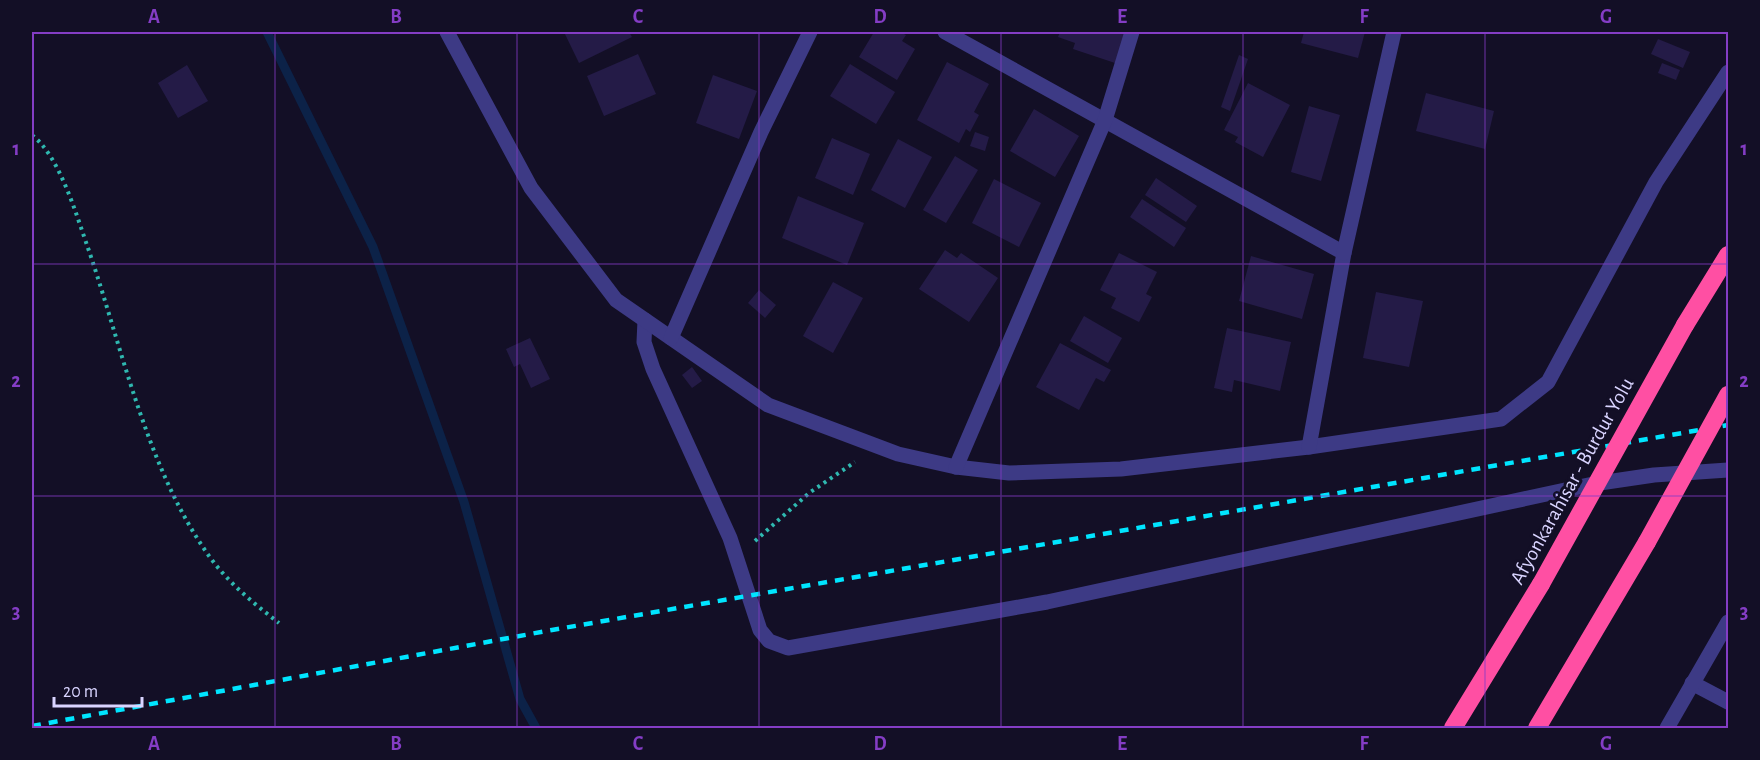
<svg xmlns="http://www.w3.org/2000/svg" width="1760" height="760" font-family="'Alegreya Sans',sans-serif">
	<rect width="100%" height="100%" fill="#130f26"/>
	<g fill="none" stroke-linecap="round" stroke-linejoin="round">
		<!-- stream -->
		<path stroke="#0c2248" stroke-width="9" d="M267,32L373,247L464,502L520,699L536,728"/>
	</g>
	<!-- building -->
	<g fill="#241b47">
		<path d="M564,32H629L632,37L579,63Z"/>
		<path d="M874,32H900L906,35L902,41L915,49L897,80L859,57Z"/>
		<path d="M1060,32H1126L1115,63L1073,49L1075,43L1058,37Z"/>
		<path d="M1304,32H1365L1358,58L1301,43Z"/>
		<path d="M1658,39L1690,52L1683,68L1651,54Z"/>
		<path d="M638,54L656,94L604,116L587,76Z"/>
		<path d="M1239,55L1248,59L1230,111L1221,107Z"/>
		<path d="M947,62L989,84L974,112L979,115L970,132L966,129L959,143L917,120Z"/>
		<path d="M1662,63L1680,70L1676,80L1658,73Z"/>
		<path d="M850,64L895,92L876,124L830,96Z"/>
		<path d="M187,65L208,101L178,118L158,83Z"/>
		<path d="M713,75L757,91L739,139L696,123Z"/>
		<path d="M1248,83L1290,105L1263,157L1235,142L1238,137L1224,130Z"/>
		<path d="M1426,93L1494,111L1485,149L1416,131Z"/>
		<path d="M1309,106L1340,115L1321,181L1291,172Z"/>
		<path d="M1034,109L1079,136L1055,177L1010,151Z"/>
		<path d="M975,132L989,137L985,151L970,146Z"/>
		<path d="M832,138L870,154L853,195L815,178Z"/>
		<path d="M898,139L932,157L905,208L871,190Z"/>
		<path d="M955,156L978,170L946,223L923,210Z"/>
		<path d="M1156,178L1197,206L1186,222L1145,195Z"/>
		<path d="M994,179L1041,203L1019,247L972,223Z"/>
		<path d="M798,196L864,223L847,265L782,238Z"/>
		<path d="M1142,199L1186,228L1174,247L1130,217Z"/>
		<path d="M945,250L957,258L961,253L998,278L969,322L919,289Z"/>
		<path d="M1119,253L1157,272L1146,294L1152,297L1139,322L1111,308L1116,298L1100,290Z"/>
		<path d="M1251,256L1314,274L1302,319L1239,301Z"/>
		<path d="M833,282L863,298L833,353L803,336Z"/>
		<path d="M759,290L776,305L765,318L748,303Z"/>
		<path d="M1376,292L1423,301L1409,367L1363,358Z"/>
		<path d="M1084,316L1122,338L1108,363L1070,341Z"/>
		<path d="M1227,328L1291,342L1280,391L1234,380L1232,392L1214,388Z"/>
		<path d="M530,338L550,379L531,388L520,364L514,367L506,349Z"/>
		<path d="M1060,343L1111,370L1104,382L1096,378L1079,410L1036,387Z"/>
		<path d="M692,367L702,381L692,388L682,375Z"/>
	</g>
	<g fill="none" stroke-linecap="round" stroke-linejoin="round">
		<!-- path -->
		<g stroke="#2fb8b0" stroke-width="4" stroke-dasharray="3 4.5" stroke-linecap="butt">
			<path d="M32,135C60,157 76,214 88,248C122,347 146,466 207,553C226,581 252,602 279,623"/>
			<path d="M755,541L809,493L855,462"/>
		</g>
		<!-- lane -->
		<path stroke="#3d3a85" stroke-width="15" d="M645,320L644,342L653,369L730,538L760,630L769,641L788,648L1047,602L1593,484L1654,475L1728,470"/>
		<!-- street -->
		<g stroke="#3d3a85" stroke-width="15">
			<path d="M447,32L531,188L616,300L768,405L898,454L956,467L1009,473L1121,469L1309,447L1501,419L1548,382L1656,182L1728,72"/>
			<path d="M945,32L1344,253L1309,447"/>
			<path d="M1344,253L1394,32"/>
			<path d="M671,338L761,132L810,32"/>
			<path d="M956,467L1105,120L1132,32"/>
			<path d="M1692,683L1728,702"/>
			<path d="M1667,728L1728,622"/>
		</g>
		<!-- highway -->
		<g stroke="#ff4fa3" stroke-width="18">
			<path d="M1685,325L1728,255"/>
			<path d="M1453,728L1541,584"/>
			<path d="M1537,728L1647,542"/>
		</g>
		<!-- rail -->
		<path stroke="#00e5ff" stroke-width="4.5" stroke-dasharray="9 8" stroke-linecap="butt" d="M32,726L552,630L1728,425"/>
		<!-- highway-bridge -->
		<g stroke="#ff4fa3" stroke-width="18">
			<path d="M1647,542L1728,395"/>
			<path d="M1541,584L1685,325"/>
		</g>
	</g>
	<!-- grid -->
	<path fill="none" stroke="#843dc5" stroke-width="1.5" stroke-opacity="0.55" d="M275,32V728M517,32V728M759,32V728M1001,32V728M1243,32V728M1485,32V728M32,264H1728M32,496H1728"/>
	<g text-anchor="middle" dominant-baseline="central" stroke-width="6" stroke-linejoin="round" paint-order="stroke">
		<!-- street labels -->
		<g font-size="21" fill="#d9d4ff" stroke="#130f26">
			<text transform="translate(1572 481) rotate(-61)">Afyonkarahisar - Burdur Yolu</text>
		</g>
	</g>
	<!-- border -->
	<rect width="1760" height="760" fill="none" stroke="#130f26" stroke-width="66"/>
	<!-- scale -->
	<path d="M54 697v9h88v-9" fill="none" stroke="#d9d4ff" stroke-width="3"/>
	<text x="63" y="697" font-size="18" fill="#d9d4ff" stroke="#130f26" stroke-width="4.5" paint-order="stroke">20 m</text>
	<rect x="33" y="33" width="1694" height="694" fill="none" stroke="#843dc5" stroke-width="2"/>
	<g font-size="20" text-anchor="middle" font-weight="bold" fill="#843dc5">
		<text x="154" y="23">A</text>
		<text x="396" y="23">B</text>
		<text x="638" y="23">C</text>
		<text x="880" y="23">D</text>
		<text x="1122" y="23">E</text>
		<text x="1364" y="23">F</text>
		<text x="1606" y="23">G</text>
		<text x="16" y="155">1</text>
		<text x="1744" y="155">1</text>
		<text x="16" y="387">2</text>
		<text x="1744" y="387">2</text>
		<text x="16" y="618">3</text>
		<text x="1744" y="618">3</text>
		<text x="154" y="750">A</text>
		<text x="396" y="750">B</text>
		<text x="638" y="750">C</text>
		<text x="880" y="750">D</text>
		<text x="1122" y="750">E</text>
		<text x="1364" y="750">F</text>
		<text x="1606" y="750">G</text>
	</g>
</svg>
